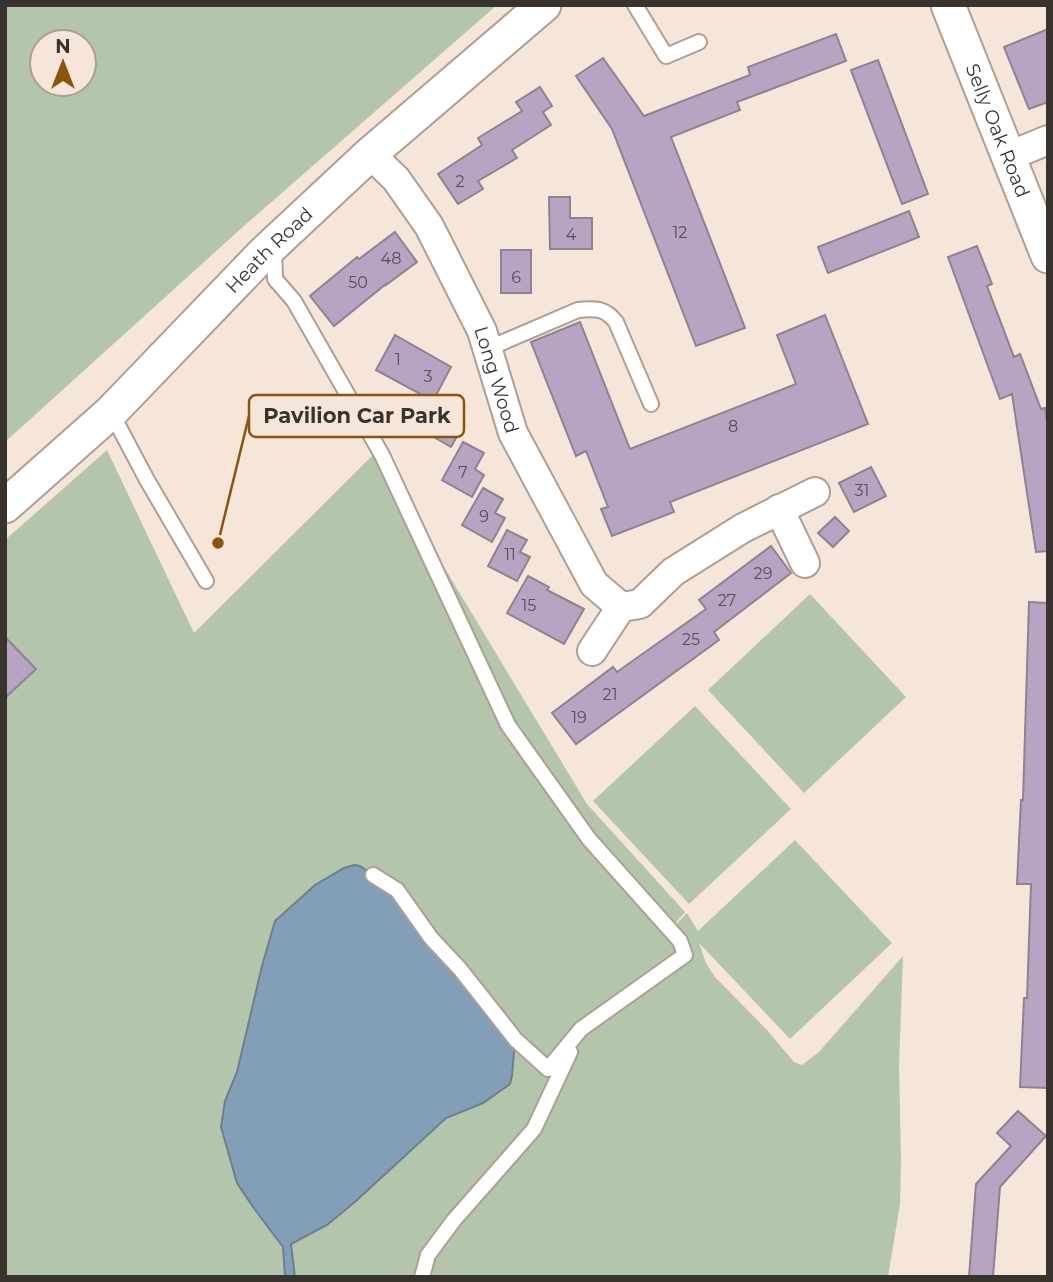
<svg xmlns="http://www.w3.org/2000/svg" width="1053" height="1282" font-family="Montserrat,sans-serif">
	<rect width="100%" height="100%" fill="#f6e6da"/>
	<!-- green -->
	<g fill="#b3c6ab" fill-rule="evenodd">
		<path d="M5,5H497L245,225L5,442ZM42,42H84V84H42Z"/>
		<path d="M107,450L194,633L375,453L587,804L685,912L664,937L687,913L698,931L795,840L892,943L790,1039L699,943L706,963L715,977L767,1030L794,1062L802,1065L819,1052L903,956L899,1065L901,1159L900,1204L888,1277H5V540Z"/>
		<path d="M810,594L906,697L804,793L708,690Z"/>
		<path d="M695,706L791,809L689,904L593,801Z"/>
	</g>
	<!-- water -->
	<path fill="#839fb8" stroke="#6d7f8f" stroke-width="2" d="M354,865L360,866L396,892L515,1041L512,1076L510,1084L483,1103L446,1118L356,1201L327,1225L291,1244L295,1277H285L283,1247L253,1207L237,1183L221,1127L225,1101L237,1072L262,966L275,921L315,885L344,868Z"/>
	<!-- building -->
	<g fill="#b7a4c3" stroke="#8c8392" stroke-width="2">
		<path d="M1048,29V102L1029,109L1004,47Z"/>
		<path d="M836,34L846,61L737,102L740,110L671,137L745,328L696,346L612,129L576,76L603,58L644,116L750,75L748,67Z"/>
		<path d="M878,60L928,194L902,204L851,70Z"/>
		<path d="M540,87L552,106L543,112L551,125L512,150L517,158L478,181L483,189L458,204L438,174L482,145L478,138L522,111L516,102Z"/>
		<path d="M549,197H570V218H592V249H550Z"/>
		<path d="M909,211L919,237L828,273L818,247Z"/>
		<path d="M395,232L417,262L386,285V284L334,326L310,296L357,257L359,259Z"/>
		<path d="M977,246L992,284L987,286L1014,357L1020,354L1041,409L1045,408L1048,428V551L1036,552L1012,394L1000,399L948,257Z"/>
		<rect x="501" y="250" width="30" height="43"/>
		<path d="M825,315L868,424L670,502L674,512L612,536L601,509L608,507L586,451L576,456L531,342L580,322L630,449L796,384L777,335Z"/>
		<path d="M395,335L451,367L433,401L376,370Z"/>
		<path d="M444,395L463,406L455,418L464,424L451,447L423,431Z"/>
		<path d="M463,442L484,453L475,469L484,475L472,497L442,480Z"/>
		<path d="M871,467L886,496L854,512L839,483Z"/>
		<path d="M483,488L503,499L495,513L505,518L492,542L462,525Z"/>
		<path d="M835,517L849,531L833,547L818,533Z"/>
		<path d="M507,530L527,540L520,552L530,557L517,581L488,566Z"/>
		<path d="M771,546L791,573L714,632L719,640L576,744L552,713L613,667L617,672L706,609L699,600Z"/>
		<path d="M528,576L549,587L547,590L584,609L564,644L507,613Z"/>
		<path d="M1029,602L1048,603V1088L1020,1087L1024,998H1027L1031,884H1017L1021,800H1023Z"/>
		<path d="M5,637L36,669L5,698Z"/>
		<path d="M1018,1111L1046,1136L1000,1187L993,1277H969L976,1184L1011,1146L997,1133Z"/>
	</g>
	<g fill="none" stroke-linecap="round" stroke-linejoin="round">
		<!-- service casing -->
		<g stroke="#ae9f94" stroke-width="18">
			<g id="service">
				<path d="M635,5L666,56L699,42"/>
				<path d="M274,247L275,279L294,301L382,455L508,725L589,839L680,941L685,955L581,1029L548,1069L516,1040L460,969L431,938L397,890L373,875"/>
				<path d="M487,349L578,310C595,308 605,308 616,322L651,404"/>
				<path d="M111,412L147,480L206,581"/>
				<path d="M422,1277L428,1255L454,1220L534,1129L570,1052"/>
			</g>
		</g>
		<!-- minor casing -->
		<g stroke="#ae9f94" stroke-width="32">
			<g id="minor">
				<path id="s1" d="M370,154L396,179L429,226L482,331L513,433L594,584L621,607L640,604L673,572L743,528L815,492"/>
				<path d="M1007,157L1048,140"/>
				<path d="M779,509L805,563"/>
				<path d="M592,651L621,607"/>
			</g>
		</g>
		<!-- tertiary casing -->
		<g stroke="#ae9f94" stroke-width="37">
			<g id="tertiary">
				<path id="s2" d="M948,5L1048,256"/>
				<path id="s3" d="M5,506L111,412L263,254L370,154L544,5"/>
			</g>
		</g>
		<!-- service -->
		<use href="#service" stroke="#fff" stroke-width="14"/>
		<!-- minor -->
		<use href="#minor" stroke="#fff" stroke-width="28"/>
		<!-- tertiary -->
		<use href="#tertiary" stroke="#fff" stroke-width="33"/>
	</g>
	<g text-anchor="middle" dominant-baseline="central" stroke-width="5" stroke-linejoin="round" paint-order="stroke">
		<!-- number labels -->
		<g font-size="16" fill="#584f53">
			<text x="460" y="181">2</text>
			<text x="680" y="232">12</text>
			<text x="571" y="234">4</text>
			<text x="391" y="258">48</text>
			<text x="516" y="277">6</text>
			<text x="358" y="282">50</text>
			<text x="398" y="359">1</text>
			<text x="428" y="376">3</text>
			<text x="733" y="426">8</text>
			<text x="463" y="472">7</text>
			<text x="862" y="490">31</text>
			<text x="484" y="516">9</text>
			<text x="510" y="554">11</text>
			<text x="763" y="573">29</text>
			<text x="727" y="600">27</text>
			<text x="529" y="605">15</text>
			<text x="691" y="639">25</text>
			<text x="610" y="694">21</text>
			<text x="579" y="717">19</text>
		</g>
		<!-- street labels -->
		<g font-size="19" fill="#39332e" stroke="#f6e6da">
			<text stroke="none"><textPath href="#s2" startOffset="135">Selly Oak Road</textPath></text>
			<text stroke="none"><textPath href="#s3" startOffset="368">Heath Road</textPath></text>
			<text stroke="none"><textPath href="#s1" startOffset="262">Long Wood</textPath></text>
		</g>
	</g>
	<!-- callouts -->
	<path fill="none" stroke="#8c5408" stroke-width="2.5" d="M218 543L249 416"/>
	<circle fill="#8c5408" stroke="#f6e6da" stroke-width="2.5" cx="218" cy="543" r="7"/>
	<rect fill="#f6e6da" stroke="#8c5408" stroke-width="2.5" x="249" y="395" width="215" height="42" rx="7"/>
	<g font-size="21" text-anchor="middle" font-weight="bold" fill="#39332e">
		<text x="357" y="423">Pavilion Car Park</text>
	</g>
	<!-- border -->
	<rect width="1053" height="1282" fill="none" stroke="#39332e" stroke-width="14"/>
	<!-- north arrow -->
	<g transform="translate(63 63)"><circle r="33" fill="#f6e6da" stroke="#aa9e95" stroke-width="2"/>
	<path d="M0-5L12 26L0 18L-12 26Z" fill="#8c5408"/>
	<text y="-10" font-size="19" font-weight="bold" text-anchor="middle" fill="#39332e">N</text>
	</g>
</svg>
